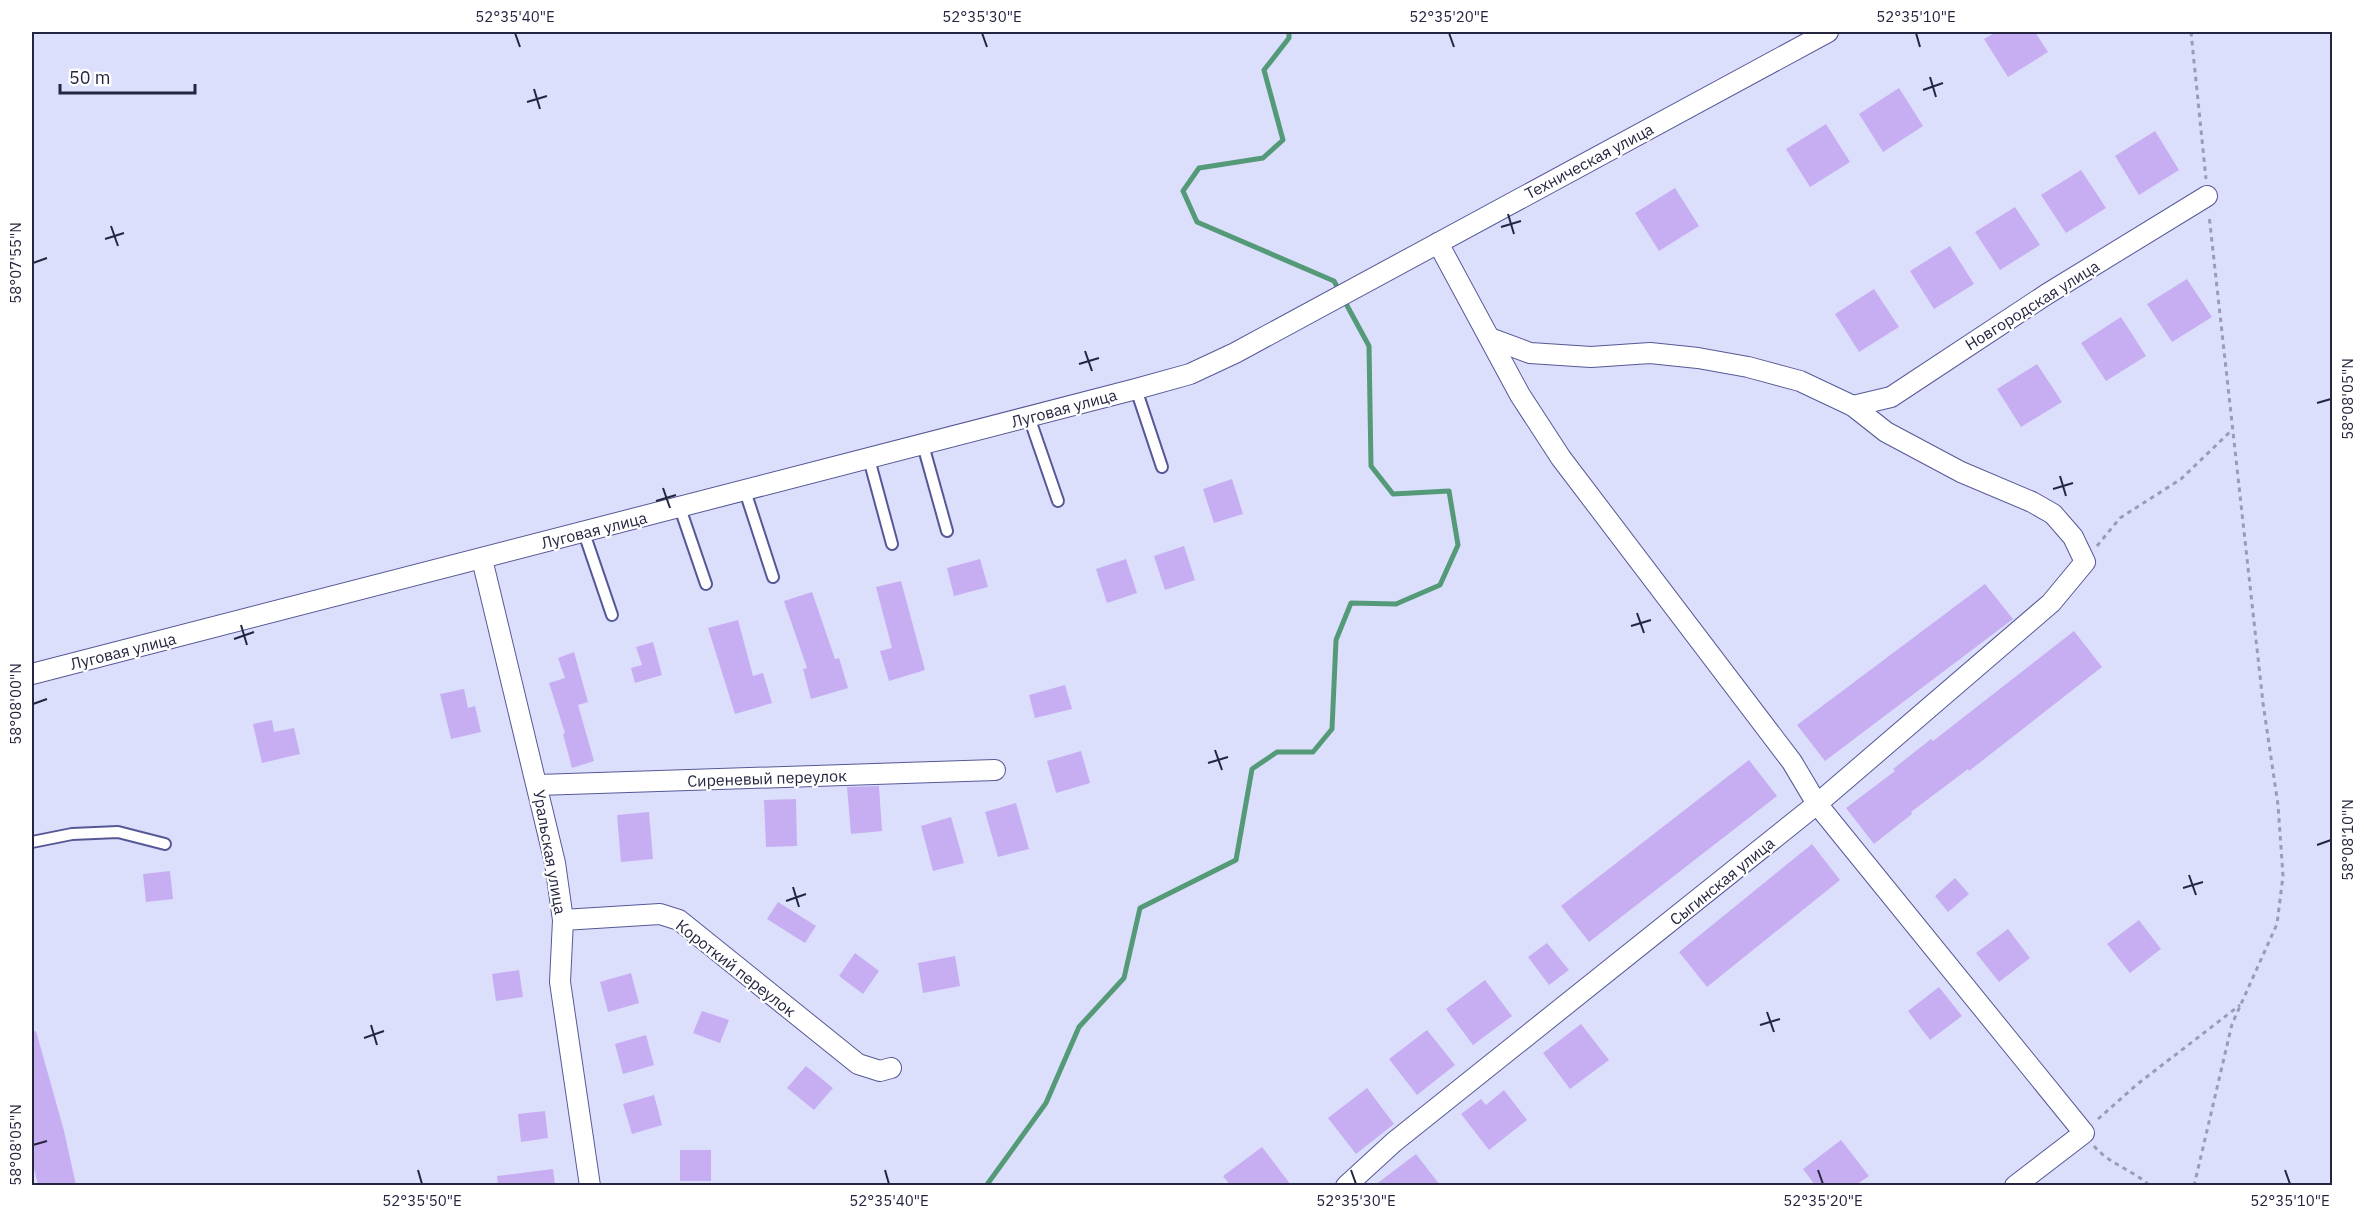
<svg xmlns="http://www.w3.org/2000/svg" width="2364" height="1217" font-family="'IBM Plex Sans',sans-serif">
	<rect width="100%" height="100%" fill="#dcdffc"/>
	<g fill="none" stroke-linecap="round" stroke-linejoin="round">
		<!-- stream -->
		<g stroke="#559a78" stroke-width="5">
			<path d="M1289,32V38L1264,70L1283,140L1263,158L1199,168L1183,191L1197,222L1334,281L1340,292"/>
			<path d="M986,1186L1046,1103L1079,1027L1124,978L1140,908L1236,860L1252,769L1277,752H1313L1332,729L1336,640L1351,603L1396,604L1440,585L1458,545L1449,491L1393,494L1371,466L1369,346L1344,300"/>
		</g>
	</g>
	<!-- building -->
	<g fill="#c7aef2">
		<path d="M1996,32H2035L2048,52L2008,77L1984,39Z"/>
		<path d="M1899,88L1923,126L1883,152L1859,114Z"/>
		<path d="M1826,124L1850,162L1810,187L1786,149Z"/>
		<path d="M2155,131L2179,170L2139,195L2115,156Z"/>
		<path d="M2081,170L2106,208L2066,233L2041,195Z"/>
		<path d="M1675,188L1699,226L1659,251L1635,213Z"/>
		<path d="M2015,207L2040,245L2000,270L1975,232Z"/>
		<path d="M1950,246L1974,284L1934,309L1910,271Z"/>
		<path d="M2187,279L2212,317L2172,342L2147,304Z"/>
		<path d="M1874,289L1899,327L1859,352L1835,314Z"/>
		<path d="M2121,317L2146,356L2106,381L2081,343Z"/>
		<path d="M2037,364L2062,402L2021,427L1997,389Z"/>
		<path d="M1232,479L1243,514L1214,523L1203,489Z"/>
		<path d="M1184,546L1195,580L1165,590L1154,556Z"/>
		<path d="M980,559L988,587L954,596L947,568Z"/>
		<path d="M1126,559L1137,593L1107,603L1096,569Z"/>
		<path d="M901,581L925,670L889,681L880,651L892,648L876,587Z"/>
		<path d="M1985,584L2013,619L1825,761L1797,725Z"/>
		<path d="M812,592L835,659L839,658L848,688L811,699L803,669L807,668L784,601Z"/>
		<path d="M738,620L753,676L763,673L772,703L735,714L708,628Z"/>
		<path d="M2074,631L2102,667L1969,771L1968,769L1911,812L1912,814L1874,844L1846,808L1895,771L1893,769L1931,739L1933,741Z"/>
		<path d="M653,642L662,675L635,683L631,668L642,665L636,647Z"/>
		<path d="M574,652L588,702L578,705L594,761L572,768L563,734L565,733L549,683L565,678L558,658Z"/>
		<path d="M1065,685L1072,709L1035,718L1029,695Z"/>
		<path d="M464,689L468,708L475,706L481,732L451,739L440,694Z"/>
		<path d="M272,720L274,732L294,728L300,754L262,763L253,724Z"/>
		<path d="M1081,751L1090,783L1056,793L1047,761Z"/>
		<path d="M1749,760L1777,796L1589,942L1561,906Z"/>
		<path d="M879,786L882,831L851,834L847,787Z"/>
		<path d="M796,799L797,846L766,847L764,800Z"/>
		<path d="M1016,803L1029,849L998,857L985,812Z"/>
		<path d="M649,812L653,859L621,862L617,815Z"/>
		<path d="M951,817L964,863L933,871L921,826Z"/>
		<path d="M1812,844L1840,880L1707,987L1679,952Z"/>
		<path d="M170,871L173,899L146,902L143,874Z"/>
		<path d="M1955,878L1969,894L1948,912L1935,896Z"/>
		<path d="M778,902L816,926L805,943L767,919Z"/>
		<path d="M2139,920L2161,949L2130,973L2107,944Z"/>
		<path d="M2008,929L2030,958L1999,982L1976,953Z"/>
		<path d="M1547,943L1569,970L1549,985L1528,957Z"/>
		<path d="M855,953L879,971L863,994L839,976Z"/>
		<path d="M955,956L960,986L923,993L918,963Z"/>
		<path d="M519,970L523,997L496,1001L492,974Z"/>
		<path d="M631,973L639,1003L608,1012L600,982Z"/>
		<path d="M1485,980L1512,1016L1473,1045L1446,1009Z"/>
		<path d="M1939,987L1962,1016L1930,1040L1908,1011Z"/>
		<path d="M702,1011L729,1020L720,1043L693,1033Z"/>
		<path d="M1581,1024L1609,1060L1570,1089L1543,1053Z"/>
		<path d="M1427,1030L1455,1065L1417,1095L1389,1059Z"/>
		<path d="M36,1031L64,1131L76,1185H38L32,1160V1032Z"/>
		<path d="M646,1035L654,1065L623,1074L615,1044Z"/>
		<path d="M806,1066L833,1088L814,1110L787,1088Z"/>
		<path d="M1367,1088L1394,1124L1356,1154L1328,1118Z"/>
		<path d="M1504,1090L1527,1120L1489,1150L1461,1114L1481,1099L1486,1105Z"/>
		<path d="M654,1095L662,1125L632,1134L623,1104Z"/>
		<path d="M545,1111L548,1138L521,1142L518,1114Z"/>
		<path d="M1841,1140L1869,1176L1856,1185H1815L1803,1169Z"/>
		<path d="M1262,1147L1291,1185H1230L1223,1176Z"/>
		<rect x="680" y="1150" width="31" height="31"/>
		<path d="M1416,1154L1440,1185H1375Z"/>
		<path d="M553,1169L555,1185H498L497,1176Z"/>
	</g>
	<g fill="none" stroke-linecap="round" stroke-linejoin="round">
		<!-- lane casing -->
		<g stroke="#565896" stroke-width="14">
			<g id="lane">
				<path d="M1136,389L1162,467"/>
				<path d="M1029,417L1058,501"/>
				<path d="M923,445L947,531"/>
				<path d="M869,459L892,544"/>
				<path d="M745,491L773,577"/>
				<path d="M680,508L706,584"/>
				<path d="M584,533L612,615"/>
				<path d="M32,842L72,834L118,832L165,844"/>
			</g>
		</g>
		<!-- street casing -->
		<g stroke="#565896" stroke-width="22">
			<g id="street">
				<path d="M1438,243L1520,395L1561,458L1792,762L1817,804L2084,1133L2015,1186"/>
				<path d="M1853,406L1891,397L2047,294L2207,196"/>
				<path d="M482,559L555,863L563,920L560,982L590,1186"/>
				<path d="M32,674L1136,389L1190,374L1235,353L1828,32"/>
				<path d="M538,785L995,770"/>
				<path d="M563,920L660,914L679,920L858,1064L880,1071L891,1068"/>
				<path d="M1346,1186L1394,1142L1817,804L2051,603L2085,562L2073,537L2053,514L2032,502L1961,472L1886,432L1853,406L1800,381L1748,367L1698,358L1650,353L1591,357L1530,353L1490,338"/>
			</g>
		</g>
		<!-- path -->
		<g stroke="#999cb7" stroke-width="3" stroke-dasharray="4.5 4.5" stroke-linecap="butt">
			<path d="M2191,32L2206,179"/>
			<path d="M2097,546L2120,518L2181,479L2232,430"/>
			<path d="M2098,1119L2135,1086L2240,1005"/>
			<path d="M2094,1146C2110,1165 2132,1169 2150,1186"/>
			<path d="M2194,1186L2232,1024L2277,924L2283,876L2278,805L2263,703L2209,215"/>
		</g>
		<!-- lane -->
		<use href="#lane" stroke="#fff" stroke-width="10"/>
		<!-- street -->
		<use href="#street" stroke="#fff" stroke-width="20"/>
	</g>
	<!-- ticks -->
	<path fill="none" stroke="#242640" stroke-width="2" d="M515,33L520,47M982,33L987,47M1449,33L1454,47M1916,33L1920,47M1930,77L1936,97M534,89L540,109M1923,90L1943,83M527,102L547,96M1508,214L1514,234M111,226L118,246M1501,227L1521,221M105,239L124,233M33,263L47,258M1085,351L1092,371M1079,364L1099,358M2317,403L2331,399M2060,476L2066,496M663,488L670,508M2053,489L2073,483M656,501L676,495M1637,613L1644,633M241,625L247,645M1631,626L1651,620M234,639L254,632M33,704L47,699M1215,750L1222,770M1208,763L1228,757M2317,845L2331,840M2189,875L2196,895M793,887L799,907M2183,888L2203,882M786,901L806,894M1767,1012L1774,1032M371,1025L377,1045M1760,1025L1780,1019M364,1038L384,1031M33,1145L47,1141M418,1170L422,1184M885,1170L889,1184M1351,1170L1356,1184M1818,1170L1823,1184M2285,1170L2290,1184"/>
	<g text-anchor="middle" dominant-baseline="central" stroke-width="4.5" stroke-linejoin="round" paint-order="stroke">
		<!-- street labels -->
		<g font-size="16" fill="#242640" stroke="#fff">
			<text transform="translate(1589 161) rotate(-28)">Техническая улица</text>
			<text transform="translate(2032 305) rotate(-32)">Новгородская улица</text>
			<text transform="translate(1064 408) rotate(-15)">Луговая улица</text>
			<text transform="translate(594 530) rotate(-14)">Луговая улица</text>
			<text transform="translate(123 651) rotate(-14)">Луговая улица</text>
			<text transform="translate(767 778) rotate(-2)">Сиреневый переулок</text>
			<text transform="translate(550 852) rotate(80)">Уральская улица</text>
			<text transform="translate(1722 881) rotate(-39)">Сыгинская улица</text>
			<text transform="translate(736 968) rotate(38)">Короткий переулок</text>
		</g>
	</g>
	<!-- border -->
	<rect width="2364" height="1217" fill="none" stroke="#ffffff" stroke-width="66"/>
	<!-- scale -->
	<path d="M60 84v9h135v-9" fill="none" stroke="#242640" stroke-width="3"/>
	<text x="69" y="84" font-size="18" fill="#242640" stroke="#ffffff" stroke-width="4.5" paint-order="stroke">50 m</text>
	<rect x="33" y="33" width="2298" height="1151" fill="none" stroke="#242640" stroke-width="2"/>
	<g font-size="15" text-anchor="middle" fill="#242640">
		<text x="515" y="22">52°35'40"E</text>
		<text x="982" y="22">52°35'30"E</text>
		<text x="1449" y="22">52°35'20"E</text>
		<text x="1916" y="22">52°35'10"E</text>
		<text transform="translate(16 263) rotate(-90)" y="5">58°07'55"N</text>
		<text transform="translate(2348 399) rotate(-90)" y="5">58°08'05"N</text>
		<text transform="translate(16 704) rotate(-90)" y="5">58°08'00"N</text>
		<text transform="translate(2348 840) rotate(-90)" y="5">58°08'10"N</text>
		<text transform="translate(16 1145) rotate(-90)" y="5">58°08'05"N</text>
		<text x="422" y="1206">52°35'50"E</text>
		<text x="889" y="1206">52°35'40"E</text>
		<text x="1356" y="1206">52°35'30"E</text>
		<text x="1823" y="1206">52°35'20"E</text>
		<text x="2290" y="1206">52°35'10"E</text>
	</g>
</svg>
